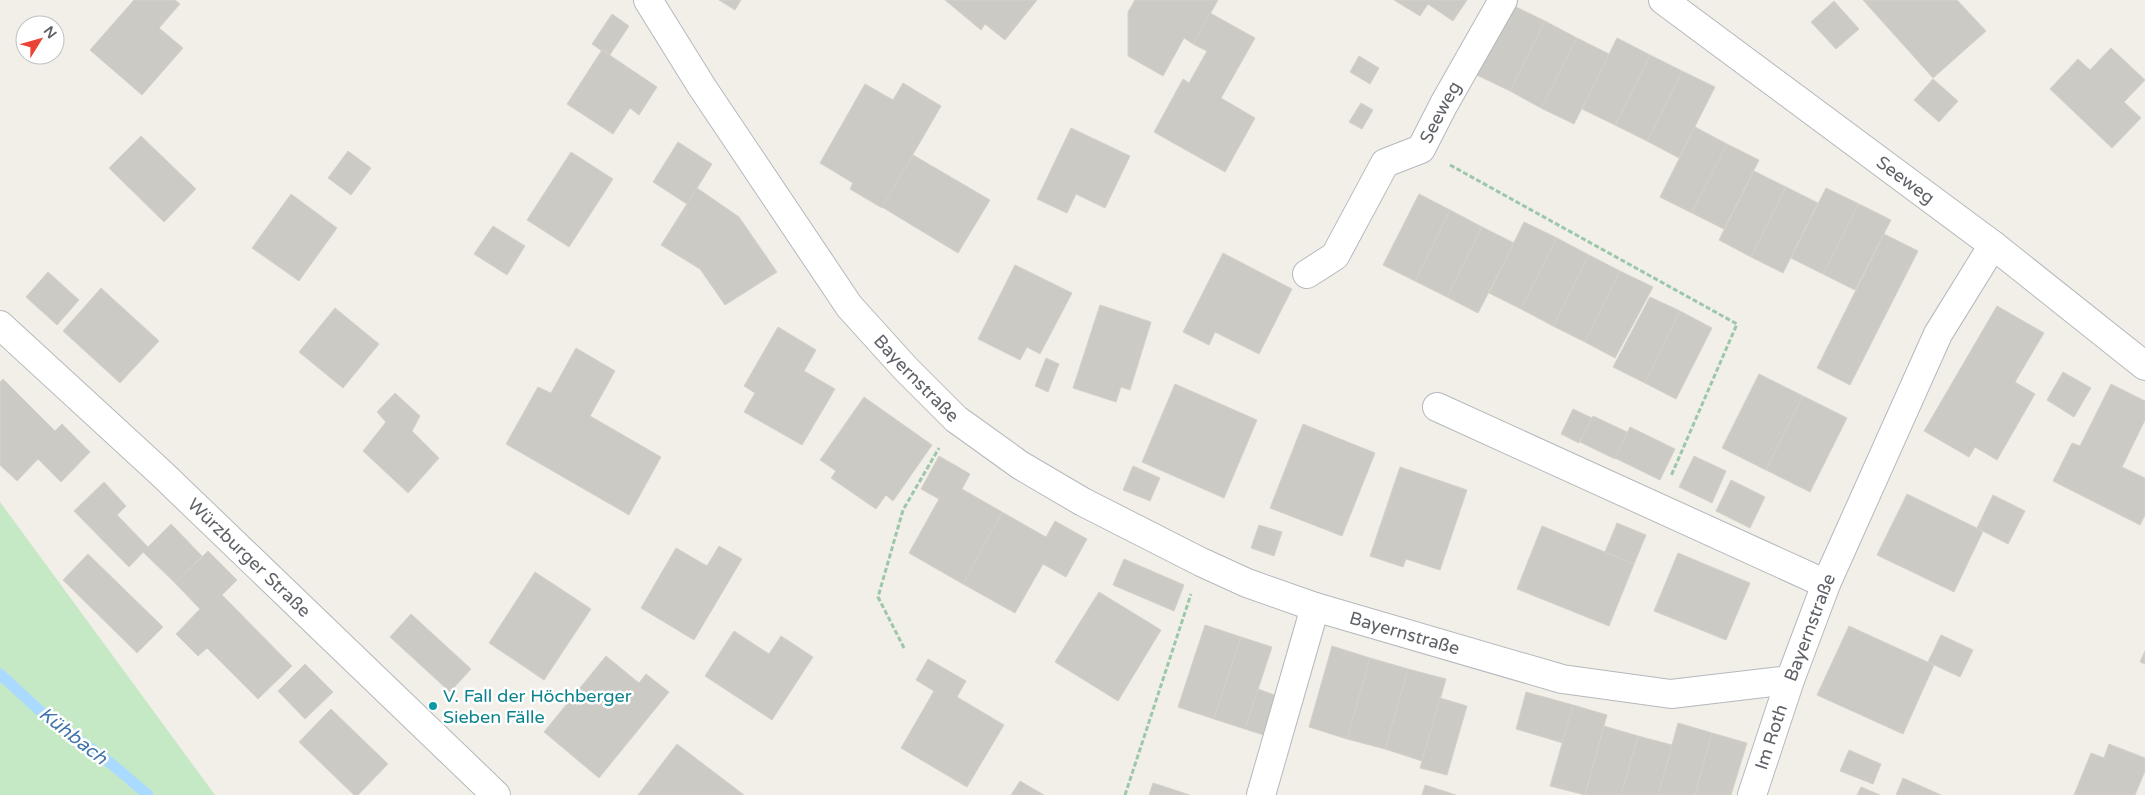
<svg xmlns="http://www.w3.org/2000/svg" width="2145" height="795" font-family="'Varela Round',sans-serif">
	<rect width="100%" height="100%" fill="#f1efe8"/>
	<!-- green -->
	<path fill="#c5e8c5" d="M0,502L215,795H0Z"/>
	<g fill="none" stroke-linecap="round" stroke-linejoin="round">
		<!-- stream -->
		<path stroke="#aadaff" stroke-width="11" d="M0,674L39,710L113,765L148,795"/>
	</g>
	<!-- building -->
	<g fill="#cccac5" stroke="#d6d1c6">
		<path d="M134,0H175L180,4L159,28L183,48L142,95L90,50Z"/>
		<path d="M719,0H741L735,10Z"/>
		<path d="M945,0H1037L1005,40L985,24L981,30Z"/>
		<path d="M1135,0H1218L1193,44L1184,38L1163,76L1128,56V12Z"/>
		<path d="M1394,0H1467L1453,21L1428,4L1420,16Z"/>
		<path d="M1863,0H1957L1986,31L1933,78Z"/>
		<path d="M1834,1L1859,29L1836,49L1811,22Z"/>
		<path d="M1512,5L1545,21L1510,91L1477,75Z"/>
		<path d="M1210,13L1255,38L1221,98L1255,118L1225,172L1154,132L1183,79L1189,83L1207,51L1193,44Z"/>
		<path d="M612,14L629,26L609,56L592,44Z"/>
		<path d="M1545,21L1577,38L1541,108L1510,91Z"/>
		<path d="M1577,38L1609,54L1574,124L1541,108Z"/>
		<path d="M1617,38L1650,55L1615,125L1582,109Z"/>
		<path d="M2111,48L2145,80L2124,102L2141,118L2112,148L2050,89L2078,59L2090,70Z"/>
		<path d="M602,50L657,87L639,115L630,108L613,134L567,104Z"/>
		<path d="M1650,55L1682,71L1647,141L1615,125Z"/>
		<path d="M1359,56L1379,68L1370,84L1350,72Z"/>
		<path d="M1682,71L1715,87L1679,158L1647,141Z"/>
		<path d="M1933,79L1958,101L1939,122L1914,100Z"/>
		<path d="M903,83L941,106L882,208L850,189L853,183L820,163L865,84L893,100Z"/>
		<path d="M1361,103L1373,110L1362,129L1349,122Z"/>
		<path d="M1695,127L1727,144L1692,213L1660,197Z"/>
		<path d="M1071,128L1130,156L1105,208L1076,194L1067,213L1037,199Z"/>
		<path d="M141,136L196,189L164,222L109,168Z"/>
		<path d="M678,142L712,164L687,204L653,182Z"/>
		<path d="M1727,144L1759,160L1724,229L1692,213Z"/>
		<path d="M348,151L371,168L351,195L328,178Z"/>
		<path d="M571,152L613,179L569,247L527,220Z"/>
		<path d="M913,155L990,200L958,253L882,207Z"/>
		<path d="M1754,171L1786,187L1751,257L1719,240Z"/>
		<path d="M1786,187L1818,203L1783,273L1751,257Z"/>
		<path d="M697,188L739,217L777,272L725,305L700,269L661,245Z"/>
		<path d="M1826,188L1859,204L1823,274L1791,258Z"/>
		<path d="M291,194L337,228L299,281L252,248Z"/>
		<path d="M1419,194L1450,210L1415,281L1383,265Z"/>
		<path d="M1859,204L1891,220L1855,290L1823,274Z"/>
		<path d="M1450,210L1482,227L1447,297L1415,281Z"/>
		<path d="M1524,222L1557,238L1521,309L1489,293Z"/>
		<path d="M493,226L525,246L507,275L474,254Z"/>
		<path d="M1482,227L1514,243L1478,313L1447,297Z"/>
		<path d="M1884,234L1918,251L1850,385L1817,368Z"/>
		<path d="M1557,238L1589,255L1553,326L1521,309Z"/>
		<path d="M1223,253L1292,289L1259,354L1215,332L1209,345L1183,332Z"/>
		<path d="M1589,255L1620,271L1585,342L1553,326Z"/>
		<path d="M1015,265L1072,293L1040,354L1027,347L1020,360L978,339Z"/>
		<path d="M1620,271L1653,287L1615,358L1585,342Z"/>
		<path d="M48,272L79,300L57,325L26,297Z"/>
		<path d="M101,288L159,341L120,383L63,331Z"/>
		<path d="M1650,297L1680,311L1645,383L1613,367Z"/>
		<path d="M1100,305L1151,322L1130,390L1121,387L1116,402L1073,388Z"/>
		<path d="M1997,306L2044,333L2015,382L2035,394L1997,460L1975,447L1969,457L1924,431Z"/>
		<path d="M335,308L379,344L343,388L299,352Z"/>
		<path d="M1680,311L1712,328L1676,399L1645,383Z"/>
		<path d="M778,327L816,350L804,371L835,389L802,445L744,412L755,393L744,386Z"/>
		<path d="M576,348L615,371L590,416L661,457L629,515L506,444L538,387L551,393Z"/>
		<path d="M1046,358L1059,364L1048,392L1035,386Z"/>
		<path d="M2063,372L2091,388L2074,417L2047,400Z"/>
		<path d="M1759,374L1803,396L1766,470L1722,448Z"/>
		<path d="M3,379L55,431L62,424L90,452L61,482L38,459L17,481L0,465V382Z"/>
		<path d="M1175,384L1257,420L1224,498L1142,462Z"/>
		<path d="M2111,384L2145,401V420L2122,467L2145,478V515L2140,525L2053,481L2072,443L2080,446Z"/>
		<path d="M395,393L420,416L412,431L439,458L408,493L363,451L386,422L377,412Z"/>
		<path d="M1803,396L1847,418L1810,492L1766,470Z"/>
		<path d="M864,397L932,445L893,501L886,495L876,509L831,478L836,471L820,460Z"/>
		<path d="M1573,409L1592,418L1579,443L1561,434Z"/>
		<path d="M1593,416L1627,432L1615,459L1580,442Z"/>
		<path d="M1303,424L1375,453L1342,536L1270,508Z"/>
		<path d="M1630,427L1675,449L1660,480L1615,458Z"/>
		<path d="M939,456L970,474L962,489L1002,512L963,584L909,553L939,499L921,489Z"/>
		<path d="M1694,456L1726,471L1712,503L1679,487Z"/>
		<path d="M1133,466L1160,478L1150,501L1123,490Z"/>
		<path d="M1400,467L1467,490L1440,570L1406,559L1403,567L1370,556Z"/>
		<path d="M1731,480L1765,497L1750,528L1716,511Z"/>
		<path d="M104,482L126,506L117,515L148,547L129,567L74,511Z"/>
		<path d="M1907,494L1983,531L1954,592L1877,555Z"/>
		<path d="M1993,495L2025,511L2008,544L1977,528Z"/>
		<path d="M1002,512L1046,537L1055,521L1087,539L1066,577L1043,564L1015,613L963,584Z"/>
		<path d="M1617,523L1646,535L1634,564L1605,552Z"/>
		<path d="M171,524L202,556L175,583L143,552Z"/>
		<path d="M1259,525L1282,532L1274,556L1251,548Z"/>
		<path d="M1542,526L1634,564L1609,626L1517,589Z"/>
		<path d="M719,546L742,559L694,640L641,608L676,548L707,566Z"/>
		<path d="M208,551L237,580L222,595L292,666L258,699L207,648L198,656L176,634L200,609L175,583Z"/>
		<path d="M1678,553L1750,583L1726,640L1654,611Z"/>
		<path d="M88,554L163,627L137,653L63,580Z"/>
		<path d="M1124,559L1184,585L1174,611L1113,585Z"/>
		<path d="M535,572L591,609L544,680L489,643Z"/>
		<path d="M1099,592L1161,630L1118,701L1055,662Z"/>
		<path d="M411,614L471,669L450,692L390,637Z"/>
		<path d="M1205,625L1241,637L1214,719L1178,707Z"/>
		<path d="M1849,626L1934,665L1903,734L1817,695Z"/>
		<path d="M734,631L769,654L781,636L813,657L772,720L705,676Z"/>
		<path d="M1941,635L1973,650L1960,677L1928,662Z"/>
		<path d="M1241,637L1272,647L1245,729L1214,719Z"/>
		<path d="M1332,646L1370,658L1347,739L1309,727Z"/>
		<path d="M2145,651V664L2140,662Z"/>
		<path d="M606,656L639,683L646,674L669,692L599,778L544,732Z"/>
		<path d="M1370,658L1408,669L1385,749L1347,739Z"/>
		<path d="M928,659L966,681L957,697L1004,725L967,787L901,748L934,691L916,680Z"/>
		<path d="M305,664L333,692L305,719L278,691Z"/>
		<path d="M1408,669L1446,679L1422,761L1385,749Z"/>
		<path d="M1258,689L1280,697L1267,736L1245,729Z"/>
		<path d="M1526,692L1573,705L1563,743L1516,729Z"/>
		<path d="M1440,698L1467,706L1447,775L1420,768Z"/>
		<path d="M1573,705L1607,715L1585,795L1550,786Z"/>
		<path d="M331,709L388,764L358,795H354L299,742Z"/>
		<path d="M1678,723L1712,733L1695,795H1658Z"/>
		<path d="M1604,726L1638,736L1621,795H1585Z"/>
		<path d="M1712,733L1747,743L1731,795H1695Z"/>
		<path d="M1638,736L1672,745L1658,795H1621Z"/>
		<path d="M677,744L744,795H638Z"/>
		<path d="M2109,744L2145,758V771L2135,795H2074L2091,753L2104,758Z"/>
		<path d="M1849,750L1881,764L1873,784L1840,771Z"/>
		<path d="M1903,778L1941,795H1896Z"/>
		<path d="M1020,781L1044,795H1011Z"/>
		<path d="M1153,783L1190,795H1149Z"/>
		<path d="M1425,785L1456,795H1422Z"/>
		<path d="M1861,787L1880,795H1857Z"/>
	</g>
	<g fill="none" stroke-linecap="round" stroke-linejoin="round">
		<!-- street casing -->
		<g stroke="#b5b8bc" stroke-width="30">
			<g id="street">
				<path id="s1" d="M648,0L702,87L849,306L905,368L956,419L1020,465L1083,502L1201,562L1247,583L1315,607L1562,679L1671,694L1790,680L1826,584L1938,334L1993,245"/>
				<path id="s2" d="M1663,0L1993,245L2145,366"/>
				<path id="s3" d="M1307,274L1335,256L1385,163L1421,149L1444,104L1503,0"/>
				<path id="s4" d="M0,325L161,473L496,795"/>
				<path d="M1437,407L1826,584"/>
				<path d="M1261,795L1315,607"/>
				<path id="s5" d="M1752,795L1790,680"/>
			</g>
		</g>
		<!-- path -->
		<g stroke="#9cc7a9" stroke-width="3" stroke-dasharray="5 2.5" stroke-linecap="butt">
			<path d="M1450,165L1737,324L1671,476"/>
			<path d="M904,648L878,597L903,510L939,448"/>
			<path d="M1125,795L1191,594"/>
		</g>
		<!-- street -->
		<use href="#street" stroke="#fff" stroke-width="28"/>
	</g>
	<!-- markers -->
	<circle fill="#0f9aa8" stroke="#fff" stroke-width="2" cx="433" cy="706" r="5"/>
	<g text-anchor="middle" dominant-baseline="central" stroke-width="5" stroke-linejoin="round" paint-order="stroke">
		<!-- street labels -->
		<g font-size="18" fill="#5f6368" stroke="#fff">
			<text stroke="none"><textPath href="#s3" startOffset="219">Seeweg</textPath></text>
			<text stroke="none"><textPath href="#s2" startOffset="302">Seeweg</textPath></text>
			<text stroke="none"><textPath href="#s1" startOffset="465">Bayernstraße</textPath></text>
			<text stroke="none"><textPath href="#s4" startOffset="341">Würzburger Straße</textPath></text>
			<text stroke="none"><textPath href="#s1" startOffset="1472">Bayernstraße</textPath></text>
			<text stroke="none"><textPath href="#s1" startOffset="1022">Bayernstraße</textPath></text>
			<text stroke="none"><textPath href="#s5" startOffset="61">Im Roth</textPath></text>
		</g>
		<!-- culture labels -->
		<g font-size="18" fill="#0d838f" stroke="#fff" text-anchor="start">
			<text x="443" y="696">V. Fall der Höchberger<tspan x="443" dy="21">Sieben Fälle</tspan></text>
		</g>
		<!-- water labels -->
		<g font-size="19" font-style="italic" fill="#4174aa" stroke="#fff">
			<text transform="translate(73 736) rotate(38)">Kühbach</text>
		</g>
	</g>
	<!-- north arrow -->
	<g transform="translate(40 40) rotate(53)"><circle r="24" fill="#ffffff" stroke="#bfc1c3"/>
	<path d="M0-4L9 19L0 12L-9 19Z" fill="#ea4335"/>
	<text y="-8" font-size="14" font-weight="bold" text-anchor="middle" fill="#5f6368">N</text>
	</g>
</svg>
